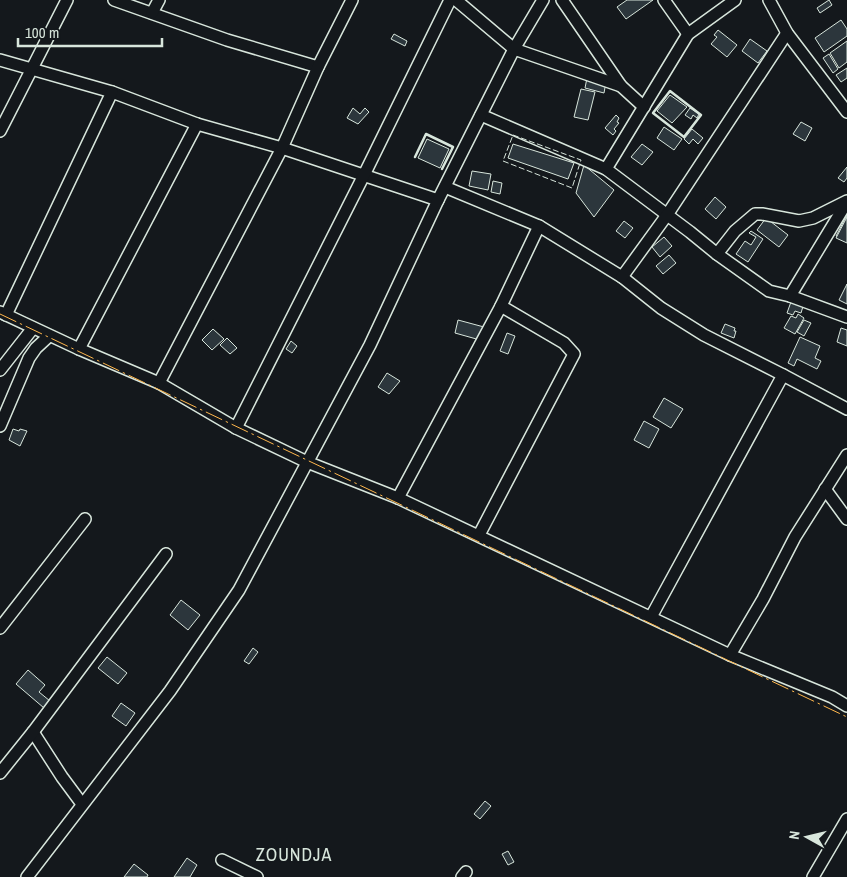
<svg xmlns="http://www.w3.org/2000/svg" width="847" height="877" font-family="'Archivo Narrow',sans-serif">
	<rect width="100%" height="100%" fill="#14181c"/>
	<!-- building -->
	<g fill="#2c363c" stroke="#d8e6dc">
		<path d="M627,0H653L626,19L617,7Z"/>
		<path d="M829,0L832,5L820,13L817,8Z"/>
		<path d="M841,20L847,29V36L824,52L815,38Z"/>
		<path d="M718,30L737,45L727,57L711,44L717,37L714,35Z"/>
		<path d="M394,34L407,41L405,46L391,39Z"/>
		<path d="M750,39L767,51L758,63L742,51Z"/>
		<path d="M847,41V62L839,68L830,53Z"/>
		<path d="M829,54L838,69L833,73L823,58Z"/>
		<path d="M847,68V78L841,82L836,75Z"/>
		<path d="M587,78L606,82L604,93L585,88Z"/>
		<path d="M581,89L595,92L588,120L574,117Z"/>
		<path d="M670,95L687,107L672,123L657,111Z"/>
		<path d="M353,108L360,114L365,108L369,112L358,124L347,118Z"/>
		<path d="M690,108L699,114L697,118L693,115L691,119L685,115Z"/>
		<path d="M616,115L619,118L617,122L619,123L614,129L616,131L613,135L605,128Z"/>
		<path d="M801,122L812,128L805,141L793,134Z"/>
		<path d="M664,127L682,139L674,150L657,138Z"/>
		<path d="M692,129L703,138L698,144L693,139L689,144L684,139Z"/>
		<path d="M427,139L449,149L440,168L418,158Z"/>
		<path d="M513,144L574,163L568,179L508,158Z"/>
		<path d="M642,144L653,152L642,165L631,157Z"/>
		<path d="M584,165L614,190L594,217L576,193Z"/>
		<path d="M847,167V178L844,182L838,178Z"/>
		<path d="M472,171L491,174L488,190L469,186Z"/>
		<path d="M493,181L502,183L500,194L491,192Z"/>
		<path d="M715,197L726,207L716,219L705,209Z"/>
		<path d="M847,215V241L836,236Z"/>
		<path d="M847,217V243L836,238Z"/>
		<path d="M766,218L788,235L779,247L757,230Z"/>
		<path d="M624,221L633,228L625,238L616,231Z"/>
		<path d="M751,231L763,239L748,262L736,254L745,241L751,245L756,237L749,233Z"/>
		<path d="M664,237L672,246L660,257L652,247Z"/>
		<path d="M669,255L676,263L663,274L656,266Z"/>
		<path d="M847,284V304L839,300Z"/>
		<path d="M792,299L804,303L801,313L795,311L793,315L787,313Z"/>
		<path d="M798,314L804,318L795,334L784,328L791,316L796,318Z"/>
		<path d="M458,320L484,327L480,340L455,333Z"/>
		<path d="M804,320L811,323L804,336L797,332Z"/>
		<path d="M725,324L735,328L734,331H736L734,338L721,333Z"/>
		<path d="M841,328L847,330V346L837,342Z"/>
		<path d="M213,329L224,339L212,350L202,340Z"/>
		<path d="M507,333L515,336L508,354L500,351Z"/>
		<path d="M800,337L820,346L815,358L821,361L817,369L797,359L794,366L788,363Z"/>
		<path d="M227,338L237,348L230,354L220,345Z"/>
		<path d="M291,341L297,346L292,353L286,349Z"/>
		<path d="M387,373L400,381L389,394L378,387Z"/>
		<path d="M664,398L683,409L671,428L653,417Z"/>
		<path d="M644,421L659,429L649,448L634,440Z"/>
		<path d="M13,429L19,431L20,429L27,431L20,446L9,440Z"/>
		<path d="M181,600L200,615L188,630L170,615Z"/>
		<path d="M253,648L258,652L249,664L244,661Z"/>
		<path d="M107,657L127,673L118,684L98,668Z"/>
		<path d="M28,670L45,685L39,692L50,701L44,708L16,684Z"/>
		<path d="M121,703L135,713L126,726L112,716Z"/>
		<path d="M485,801L491,806L480,819L474,814Z"/>
		<path d="M508,851L514,862L508,865L502,854Z"/>
		<path d="M187,858L197,865L190,877H174Z"/>
		<path d="M134,864L148,875L147,877H124Z"/>
	</g>
	<g fill="none" stroke-linecap="round" stroke-linejoin="round">
		<!-- minor casing -->
		<g stroke="#d8e6dc" stroke-width="14">
			<g id="minor">
				<path d="M114,0L227,40L318,67"/>
				<path d="M456,0L514,49L621,86"/>
				<path d="M562,0L621,86L644,107"/>
				<path d="M664,0L688,34"/>
				<path d="M769,0L787,33L847,112"/>
				<path d="M152,13L159,0"/>
				<path d="M0,60L112,92L197,124L282,148L438,200"/>
				<path d="M481,115L606,169L690,232L717,254L769,291L790,296L847,317"/>
				<path d="M0,131L67,0"/>
				<path d="M606,169L688,34L735,0"/>
				<path d="M445,187L539,226L622,277L661,308L704,335L783,375L847,409"/>
				<path d="M717,254L735,231L755,214H762L799,221L813,218L847,201"/>
				<path d="M622,277L667,215L787,33"/>
				<path d="M790,296L847,202"/>
				<path d="M0,312L79,349L159,383L236,428L307,462L398,498L730,655L832,697L847,706"/>
				<path d="M6,315L112,92"/>
				<path d="M79,349L197,124"/>
				<path d="M0,370L33,328"/>
				<path d="M159,383L282,148L318,67L352,0"/>
				<path d="M0,426L29,358L36,348L49,336"/>
				<path d="M236,428L364,175L450,0"/>
				<path d="M825,489L847,519"/>
				<path d="M398,498L501,306L539,226"/>
				<path d="M479,535L574,354L564,343L501,306"/>
				<path d="M651,617L783,375"/>
				<path d="M0,628L85,519"/>
				<path d="M730,655L763,599L795,537L847,455"/>
				<path d="M33,732L62,777L82,804"/>
				<path d="M0,773L33,732L166,554"/>
				<path d="M222,860L257,877"/>
				<path d="M27,877L170,691L239,590L370,345L438,200L514,49L543,0"/>
				<path d="M462,877L466,872"/>
				<path d="M813,877L847,819"/>
			</g>
		</g>
		<!-- minor -->
		<use href="#minor" stroke="#14181c" stroke-width="11"/>
		<!-- fence -->
		<path stroke="#d8e6dc" stroke-width="1" stroke-dasharray="6 2.5" stroke-linecap="butt" d="M513,135L581,160L572,188L503,161Z"/>
		<!-- wall -->
		<g stroke="#d8e6dc" stroke-width="2.5">
			<path d="M670,91L701,115L684,137L653,113Z"/>
			<path d="M415,157L426,134L453,147L442,169"/>
		</g>
		<!-- power -->
		<path stroke="#ffb74d" stroke-width="1" stroke-dasharray="18 4 2.5 4" stroke-linecap="butt" d="M0,314L847,717"/>
	</g>
	<g text-anchor="middle" dominant-baseline="central" stroke-width="4" stroke-linejoin="round" paint-order="stroke">
		<!-- quarter labels -->
		<g font-size="18" letter-spacing="1" fill="#d8e6dc" stroke="#14181c">
			<text x="294" y="854">ZOUNDJA</text>
		</g>
	</g>
	<!-- north arrow -->
	<g transform="translate(807 837) rotate(278)" stroke="#14181c" stroke-width="4" paint-order="stroke">
	<path d="M0-4L9 19L0 12L-9 19Z" fill="#d8e6dc"/>
	<text y="-8" font-size="14" font-weight="bold" text-anchor="middle" fill="#d8e6dc">N</text>
	</g>
	<!-- scale -->
	<path d="M18 38v8h144v-8" fill="none" stroke="#d8e6dc" stroke-width="2.5"/>
	<text x="25" y="38" font-size="15" fill="#d8e6dc" stroke="#14181c" stroke-width="4" paint-order="stroke">100 m</text>
</svg>
